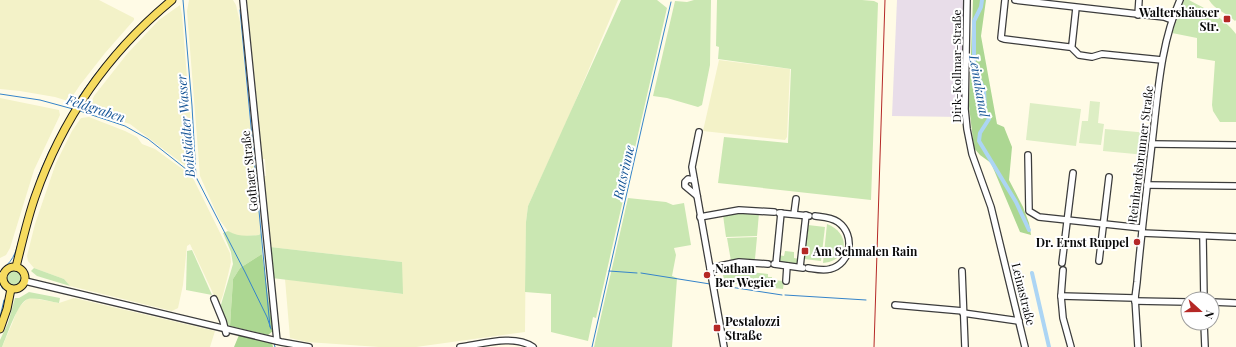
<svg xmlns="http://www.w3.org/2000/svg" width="1236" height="347" font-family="'Playfair Display',serif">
	<rect width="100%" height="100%" fill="#fffbe6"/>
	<!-- industrial -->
	<path fill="#e8dde9" d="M897,0H964L962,117L892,116Z"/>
	<!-- farmland -->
	<g fill="#f3f2c8">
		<path d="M0,0H99L134,18V20L105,53L80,85L70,100L68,101L55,97L20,91L0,89Z"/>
		<path d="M189,0H233L236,5L240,22L261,233L259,235L246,236H235L228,231L219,219L200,176L187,11Z"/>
		<path d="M246,0H618L567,121L528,206L526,222L525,332L416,347H379L307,342L290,338L285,279L402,294V262L270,247L262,176H266L265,159H261L256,94Z"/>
		<path d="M180,5L182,15L194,164L191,170L130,124L90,111L91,103L94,96L127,54L159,20Z"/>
		<path d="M719,60L790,69L787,137L785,140L703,131Z"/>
		<path d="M0,98L59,110L60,115L34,170L10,248L6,255L0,258Z"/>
		<path d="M89,117L125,131L137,137L142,144L155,149L192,176L230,253L231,262L228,275L223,295L219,306L190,244L187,246L183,285L178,308L172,311L70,286L64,279L34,268L28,261L27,256L35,224L56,163L72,131L81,118Z"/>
		<path d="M32,298L59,303L74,298L215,331L210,347H2L12,324L18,308L27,299Z"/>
	</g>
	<!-- green -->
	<g fill="#cae7b2">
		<path d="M621,0H657L667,8L596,318L593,317L588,341L551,332V294L525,292L526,222L528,206Z"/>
		<path d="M694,0H711L710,65L702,105L698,107L667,98L653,96L675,1L687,2Z"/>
		<path d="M717,0H862L874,1L878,3L871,200L718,183L724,137L788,143L791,69L718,59L719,47L716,46Z"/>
		<path d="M1184,0H1189C1206,9 1224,18 1236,34V122H1220L1213,111L1212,105L1215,61L1197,58V38L1172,33Z"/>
		<path d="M1209,0H1236V20L1235,21C1227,13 1215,10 1209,0Z"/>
		<path d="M628,198L666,202L673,205L684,203L691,245L674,248L676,255L672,276L677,278L672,347H594Z"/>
		<path d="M741,213H759L757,236L726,237L723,215Z"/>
		<path d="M827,224C851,233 849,261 823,263Z"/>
		<path d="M808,225L825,227L821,261L804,259Z"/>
		<path d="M228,231C238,237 247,236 259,235L261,233L262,254L240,268L233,279L230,326L226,325L220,308L233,264L231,252L223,233Z"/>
		<path d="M757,237L755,259L731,261L727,238Z"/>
		<path d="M270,247L402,262L403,294L272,278Z"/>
		<path d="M192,250L212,295L186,290L187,251Z"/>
		<path d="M785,251L794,252V258L800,259L798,264L781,263L778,262V255L784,256Z"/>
		<path d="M34,268L64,279L70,286L37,276L31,271Z"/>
		<circle cx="14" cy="278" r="8"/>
		<path d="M749,272L768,274V277H772V280L784,281L783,289L725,283L723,275Z"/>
		<path d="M29,292L60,298L59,303C52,302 36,297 28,299C18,301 7,336 2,347H0V340L8,323L15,298H19Z"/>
	</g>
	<!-- forest -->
	<g fill="#acd792">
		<path d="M973,0H986L981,36L997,124L1004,127L1012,147L1009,180L1023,207L1029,223L1031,235L1020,232L991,163L980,155L974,148L969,106Z"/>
		<path d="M262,254L273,331L268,335L230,326L233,279L240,268Z"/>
		<path d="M239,335L272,343L273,347H234Z"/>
	</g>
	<!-- pitch -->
	<g fill="#ddeec4">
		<path d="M1090,101L1100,102L1098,123L1104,124L1101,145L1079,143L1082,121H1088Z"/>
		<path d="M1030,103L1081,109L1076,146L1026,140Z"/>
		<path d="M1105,129L1148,133L1146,155L1103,151Z"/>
	</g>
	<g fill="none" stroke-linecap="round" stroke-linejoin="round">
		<!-- stream -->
		<g stroke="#3584ca" stroke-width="1">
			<path d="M183,0L192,106L196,177L245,272L267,317L271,329"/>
			<path d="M240,10L270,327"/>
			<path d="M126,38L166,0"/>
			<path d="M0,94L40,100L73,109"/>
			<path d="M79,97L94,76L121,43"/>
			<path d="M80,111L125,126L148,139L196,177"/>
			<path d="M38,177L49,152L63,125"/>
			<path d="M33,192L35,187"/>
			<path d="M2,269C16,259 16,249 21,234"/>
			<path d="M609,271L637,273"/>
			<path d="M641,273L710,284"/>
			<path d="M0,284L3,289"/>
			<path d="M717,285L782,295"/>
			<path d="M785,295L866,300"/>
			<path d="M0,317L4,300"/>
			<path d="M274,343L275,347"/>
			<path d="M592,347L645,113L671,2"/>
		</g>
		<!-- canal -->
		<g stroke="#acd5f4" stroke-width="4">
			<path d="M982,0L981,7L974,21V62L978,77L984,89L985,112L989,119L980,133L979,141L1016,202L1029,230"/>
			<path d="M1032,273L1049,347"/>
		</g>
		<!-- minor casing -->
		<g stroke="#3c3c3c" stroke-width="8">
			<g id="minor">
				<path d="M243,0L277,341"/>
				<path d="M967,0L965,109L967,129L972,154L991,207L1025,347"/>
				<path d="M1005,0L1001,38L1004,39L1069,47H1071L1072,45L1076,8"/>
				<path d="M1015,0L1164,17L1172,20"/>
				<path d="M1138,15L1139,0"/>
				<path d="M1071,47L1079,55L1092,57L1102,54L1162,60"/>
				<path d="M699,132L692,167L724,347"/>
				<path d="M1152,144L1236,145"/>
				<path d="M1028,155L1029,211L1039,217L1142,228"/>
				<path d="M694,180L688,179L685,182V186L697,196"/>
				<path d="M1147,185L1236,186"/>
				<path d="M779,213L809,216"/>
				<path d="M794,214L796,199"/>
				<path d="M700,217L739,210L774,212"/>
				<path d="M1142,233L1236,237"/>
				<path d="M1203,237L1204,299"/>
				<path d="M1099,261L1109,177"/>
				<path d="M1062,263L1073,173"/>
				<path d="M774,264L803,268"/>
				<path d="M776,264L781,213"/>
				<path d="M800,267L806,215"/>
				<path d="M710,268L739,262L768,264"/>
				<path d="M808,268C815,269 823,271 830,269C851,264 856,235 838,222C831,217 823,217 815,216"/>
				<path d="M1063,270L1061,296L1063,318L1071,347"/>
				<path d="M962,271L965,347"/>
				<path d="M0,275L3,276"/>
				<path d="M25,281L281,342L309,347"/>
				<path d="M786,281L787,266"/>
				<path d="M1061,296L1135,298"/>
				<path d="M214,299L223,321L226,333"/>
				<path d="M1135,301L1188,302"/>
				<path d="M1212,302L1236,303"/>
				<path d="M895,305L963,311"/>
				<path d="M963,313L1019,321"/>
				<path d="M1204,323L1205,347"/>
				<path d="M460,347C482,344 514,334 533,347"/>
				<path d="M1138,347L1135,298L1137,282C1141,235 1147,189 1152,143C1158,94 1160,45 1180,0"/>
			</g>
		</g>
		<!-- major casing -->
		<g stroke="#1a1a1a" stroke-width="9">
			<g id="major">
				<circle cx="14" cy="278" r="11"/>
				<path d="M16,267C22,243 27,220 35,197C62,119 109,52 172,0"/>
				<path d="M0,329L7,309L11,289"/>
			</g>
		</g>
		<!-- minor -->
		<use href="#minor" stroke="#fff" stroke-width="5.5"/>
		<!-- major -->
		<use href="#major" stroke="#f6db5f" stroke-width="7"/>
		<!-- rail -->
		<path stroke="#b52826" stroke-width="1" d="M874,347L885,0"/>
	</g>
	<!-- markers -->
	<g fill="#b52826" stroke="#fff" stroke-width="1.5">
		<rect x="1223" y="15" width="8" height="8" rx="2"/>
		<circle cx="1137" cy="242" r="4"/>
		<rect x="801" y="247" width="8" height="8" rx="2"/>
		<circle cx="707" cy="275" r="4"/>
		<rect x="713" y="324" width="8" height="8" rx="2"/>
	</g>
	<g text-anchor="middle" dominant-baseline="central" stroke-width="4" stroke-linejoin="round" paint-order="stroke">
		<!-- poi labels -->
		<g font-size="12" font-weight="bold" fill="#090909" stroke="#fff" text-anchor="start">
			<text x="1219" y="12" text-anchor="end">Waltershäuser<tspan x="1219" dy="14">Str.</tspan></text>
			<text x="1129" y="242" text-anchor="end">Dr. Ernst Ruppel</text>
			<text x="813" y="251">Am Schmalen Rain</text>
			<text x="715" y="268">Nathan<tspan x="715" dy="14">Ber Wegier</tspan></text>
			<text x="725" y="321">Pestalozzi<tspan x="725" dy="14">Straße</tspan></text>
		</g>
		<!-- street labels -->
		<g font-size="12" fill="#090909" stroke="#fff">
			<text transform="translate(956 66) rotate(-90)">Dirk-Kollmar-Straße</text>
			<text transform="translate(1140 154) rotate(-83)">Reinhardsbrunner Straße</text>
			<text transform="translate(249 171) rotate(-96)">Gothaer Straße</text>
			<text transform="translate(1024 294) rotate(76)">Leinastraße</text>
		</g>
		<!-- water labels -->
		<g font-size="13" font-style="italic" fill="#175697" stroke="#fff">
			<text transform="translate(980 86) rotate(80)">Leinakanal</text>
			<text transform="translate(96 108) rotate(18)">Feldgraben</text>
			<text transform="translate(185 126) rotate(-95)">Boilstädter Wasser</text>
			<text transform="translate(623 172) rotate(-77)">Ratsrinne</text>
		</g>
	</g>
	<!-- north arrow -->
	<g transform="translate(1200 311) rotate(111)"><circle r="19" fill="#ffffff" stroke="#9d9d9d"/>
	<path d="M0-3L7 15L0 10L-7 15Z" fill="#b52826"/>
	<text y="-6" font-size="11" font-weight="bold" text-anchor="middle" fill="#090909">N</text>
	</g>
</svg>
